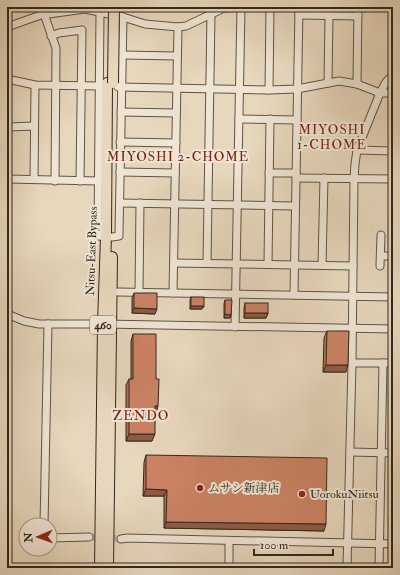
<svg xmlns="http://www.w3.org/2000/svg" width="400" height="575" font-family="'IM FELL Double Pica','Noto Serif JP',serif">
	<rect width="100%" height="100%" fill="#e7d7bd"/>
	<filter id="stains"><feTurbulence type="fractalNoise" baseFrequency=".005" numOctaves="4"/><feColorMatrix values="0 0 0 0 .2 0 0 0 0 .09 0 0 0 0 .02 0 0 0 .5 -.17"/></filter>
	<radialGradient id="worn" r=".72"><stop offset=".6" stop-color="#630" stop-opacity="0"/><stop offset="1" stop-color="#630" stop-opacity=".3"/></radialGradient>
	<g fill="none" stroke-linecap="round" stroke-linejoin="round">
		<!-- minor-tunnel -->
		<path stroke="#c3b49d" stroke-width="7" stroke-dasharray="7 3.5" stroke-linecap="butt" d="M89,537L121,539"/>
		<!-- minor casing -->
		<g stroke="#5f5444" stroke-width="9">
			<g id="minor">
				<path d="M40,7L44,14L56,48L55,181"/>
				<path d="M100,12L98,232L99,236L106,237"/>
				<path d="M299,15L358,16"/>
				<path d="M7,27L41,15L85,9L123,17L145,24L178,27L186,26L224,8L249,7"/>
				<path d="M51,36L59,33L82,30L80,181"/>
				<path d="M122,55L177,56"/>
				<path d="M7,79L35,85L101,86"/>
				<path d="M328,83L329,16"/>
				<path d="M357,84L358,7"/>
				<path d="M118,87L269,90L297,89L339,81L357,84L380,93H393"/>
				<path d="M269,90L270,7"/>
				<path d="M121,112L176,113"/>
				<path d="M239,119L297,120"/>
				<path d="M7,127H9L34,126"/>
				<path d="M120,142L176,143"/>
				<path d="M357,150L393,151"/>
				<path d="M120,172L175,173"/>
				<path d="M269,173H296"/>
				<path d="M296,178L393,179"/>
				<path d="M7,179L98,181"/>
				<path d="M34,179L35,85"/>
				<path d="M120,203L295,206"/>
				<path d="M112,237L119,236V234L123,17"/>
				<path d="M381,256H393"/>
				<path d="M174,263L353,266"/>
				<path d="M207,263L211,14"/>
				<path d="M268,264L270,119"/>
				<path d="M322,265L324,178"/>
				<path d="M380,266L381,235"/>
				<path d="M118,292L393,297"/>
				<path d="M139,293L140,203"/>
				<path d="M173,293L178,27"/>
				<path d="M294,295L299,7"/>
				<path d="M7,314L24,321L39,324H103L393,329"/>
				<path d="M235,327L241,7"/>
				<path d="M352,363H393"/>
				<path d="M350,452L393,453"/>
				<path d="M44,525L48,324"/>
				<path d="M50,538L89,537"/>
				<path d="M121,539L127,538L393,544"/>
				<path d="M229,568V541"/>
				<path d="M347,568L352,363L354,179L355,164L357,150L380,93L386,82L393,75"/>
				<path d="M379,568L383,363"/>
			</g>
		</g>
		<!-- highway casing -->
		<g stroke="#32281c" stroke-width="12">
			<g id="highway">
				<path d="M100,568L103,324L106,237L107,83"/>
				<path d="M108,568C109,464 111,361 112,257"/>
			</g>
		</g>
		<!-- minor -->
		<use href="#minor" stroke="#efe5d4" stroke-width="7"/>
		<!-- highway -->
		<use href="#highway" stroke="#e7d7bd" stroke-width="10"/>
		<!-- highway-bridge casing -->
		<g stroke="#32281c" stroke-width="12" stroke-linecap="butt">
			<path id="highway-bridge" d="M113,83L114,7"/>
		</g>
		<!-- highway-bridge -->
		<use href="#highway-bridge" stroke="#e7d7bd" stroke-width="10"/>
	</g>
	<!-- wall -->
	<g fill="#af7056" stroke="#32281c">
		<path d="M134,293L155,314L132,313V298Z"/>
		<path d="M191,297L204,306L202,309H190V300Z"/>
		<path d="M225,300L231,315L230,318H224V304Z"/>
		<path d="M245,303L268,313L266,318H244V308Z"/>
		<path d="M327,331L346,372H323L324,338Z"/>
		<path d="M133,334L156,413L152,441H126V385L129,379H131V341Z"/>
		<path d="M146,455L324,531L164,528V496H143L144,462Z"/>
	</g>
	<!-- shaded-wall -->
	<g fill="#8e5b46" stroke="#32281c">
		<path d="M191,306H204L202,309H190Z"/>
		<path d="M134,308L157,309L155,314L132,313Z"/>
		<path d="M245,313H268L266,318H244Z"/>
		<path d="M225,314L231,315L230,318H224Z"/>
		<path d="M326,365H348L346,372H323Z"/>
		<path d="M155,406H158L156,413H153Z"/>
		<path d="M129,434H155L152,441H126Z"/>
		<path d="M146,489L167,490L164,496H143Z"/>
		<path d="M166,522L326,524L324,531L164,528Z"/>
	</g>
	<!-- building -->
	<g fill="#cb8264" stroke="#32281c">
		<path d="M134,293H157V309L134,308Z"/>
		<rect x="191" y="297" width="13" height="9"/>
		<path d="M225,300H232L231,315L225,314Z"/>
		<rect x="245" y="303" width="23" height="10"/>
		<path d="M327,331H349L348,365H326Z"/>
		<path d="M133,334H156V379H159L158,406H155V434H129V379H133Z"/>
		<path d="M146,455L327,458L326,524L166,522L167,490L146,489Z"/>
	</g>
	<!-- markers -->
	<g fill="#8f2418" stroke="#efe5d4" stroke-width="1.5">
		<circle cx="200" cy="488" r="4"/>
		<circle cx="302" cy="494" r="4"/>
	</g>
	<g text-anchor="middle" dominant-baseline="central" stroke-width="4" stroke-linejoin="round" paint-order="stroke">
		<!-- shield labels -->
		<rect fill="#efe5d4" stroke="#6b6153" stroke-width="1" x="90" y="316" width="26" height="18" rx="3"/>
		<g font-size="11" font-weight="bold" fill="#32281c">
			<text x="103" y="325">460</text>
		</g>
		<!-- street labels -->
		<g font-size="12" fill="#32281c" stroke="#efe5d4">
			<text transform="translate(92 251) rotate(-88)">Nitsu-East Bypass</text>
		</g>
		<!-- poi labels -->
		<g font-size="12" fill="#32281c" stroke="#efe5d4" text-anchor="start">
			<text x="208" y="488">ムサシ新津店</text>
			<text x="310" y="494">UorokuNiitsu</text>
		</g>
		<!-- neighbourhood labels -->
		<g font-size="13" letter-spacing="1" fill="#7a1f14" stroke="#efe5d4">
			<text x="332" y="130">MIYOSHI<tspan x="332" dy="15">1-CHOME</tspan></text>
			<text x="178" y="157">MIYOSHI 2-CHOME</text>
			<text x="141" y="416">ZENDO</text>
		</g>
	</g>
	<!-- margin -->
	<rect width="400" height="575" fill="none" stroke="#e7d7bd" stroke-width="24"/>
	<rect x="8" y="8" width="384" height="559" fill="none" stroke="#32281c" stroke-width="2"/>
	<rect x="12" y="12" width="376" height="551" fill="none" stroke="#32281c"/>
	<!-- north arrow -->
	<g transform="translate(38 537) rotate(268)"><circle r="19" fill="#efe5d4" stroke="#a3998a"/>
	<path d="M0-3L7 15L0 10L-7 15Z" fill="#8f2418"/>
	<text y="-6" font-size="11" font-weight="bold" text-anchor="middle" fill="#32281c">N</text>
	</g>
	<!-- scale -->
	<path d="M254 549v6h79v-6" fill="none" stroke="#32281c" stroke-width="2"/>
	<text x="260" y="549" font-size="12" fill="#32281c" stroke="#efe5d4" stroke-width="3" paint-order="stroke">100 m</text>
	<rect width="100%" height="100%" filter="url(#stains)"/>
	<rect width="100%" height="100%" fill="url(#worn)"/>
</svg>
